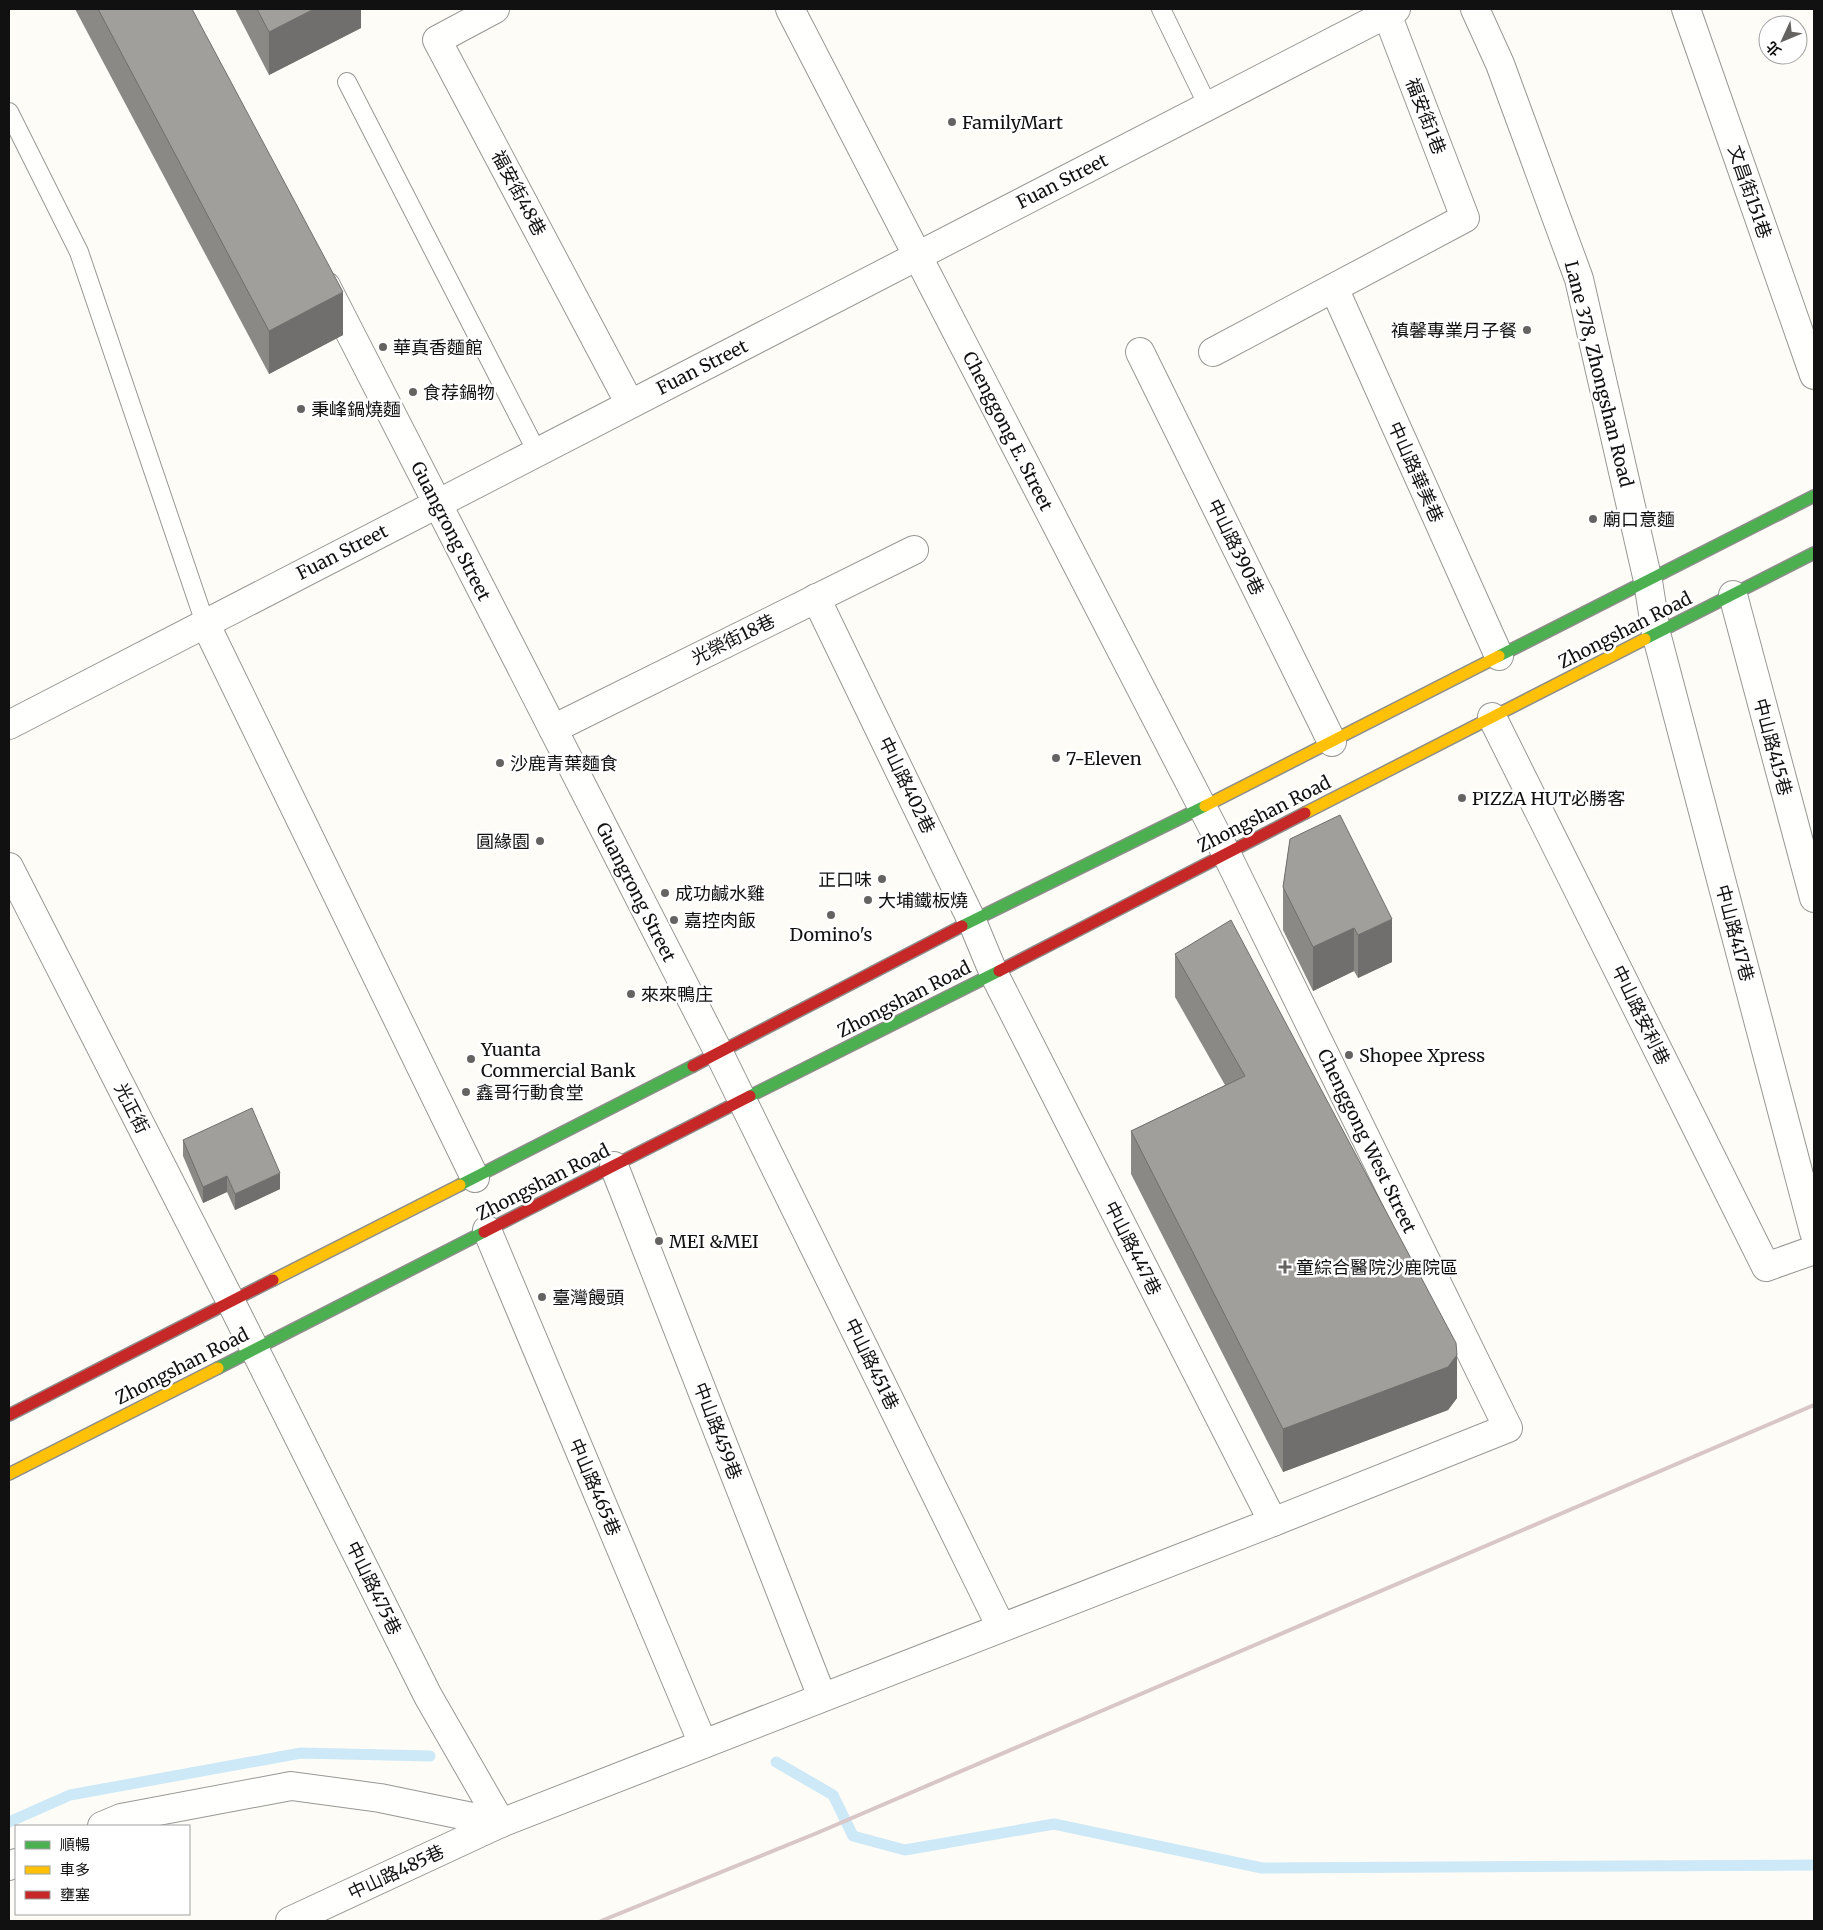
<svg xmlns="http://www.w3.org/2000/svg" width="1823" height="1930" font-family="Merriweather,'Noto Sans TC',serif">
	<rect width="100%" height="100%" fill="#fdfcf7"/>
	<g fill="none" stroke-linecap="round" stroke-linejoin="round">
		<!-- stream -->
		<g stroke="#cde8f7" stroke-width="11">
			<path d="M776,1762L833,1795L853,1836L905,1850L1054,1824L1262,1868L1814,1865"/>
			<path d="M9,1822L70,1795L301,1753L430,1756"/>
		</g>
		<!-- lane casing -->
		<g stroke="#979795" stroke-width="20">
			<g id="lane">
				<path d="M1161,9L1208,106"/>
				<path d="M347,82L537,452"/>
				<path d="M9,112L79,252L205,623"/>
			</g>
		</g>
		<!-- street casing -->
		<g stroke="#979795" stroke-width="30">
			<g id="street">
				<path d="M495,9L437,40L630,404"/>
				<path d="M1475,9L1500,64L1579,279L1648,581L1656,633L1814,1232"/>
				<path d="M1686,9L1814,375"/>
				<path d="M326,286L719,1053L1001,1627"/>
				<path d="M1334,288L1499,656"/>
				<path d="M1140,352L1332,742"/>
				<path d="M1213,352L1465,218L1387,14"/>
				<path d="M1733,595L1814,898"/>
				<path d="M816,598L972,921L994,974L1273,1522"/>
				<path d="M205,623L475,1178"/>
				<path d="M1492,717L1766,1267L1814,1250"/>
				<path d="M9,725L1396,9"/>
				<path d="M553,729L914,550"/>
				<path d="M9,867L231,1302L428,1696L501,1823"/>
				<path d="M614,1166L822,1697"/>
				<path d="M487,1230L703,1744"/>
				<path d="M102,1826L121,1818L291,1786L380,1798L501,1823"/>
				<path d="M9,1866L16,1863"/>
				<path d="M290,1921L501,1823L1273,1522L1508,1428L1226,853L790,9"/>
			</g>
		</g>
		<!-- fast casing -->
		<g stroke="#8e8d8b" stroke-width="14">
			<g id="fast">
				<path d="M1645,639L1814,553"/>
				<path d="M1499,656L1814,496"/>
				<path d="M962,926L1205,806"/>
				<path d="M750,1096L999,971"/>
				<path d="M460,1185L693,1066"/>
				<path d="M218,1368L484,1232"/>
			</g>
		</g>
		<!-- slow casing -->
		<g stroke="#8e8d8b" stroke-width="14">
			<g id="slow">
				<path d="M1205,806L1499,656"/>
				<path d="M1305,813L1645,639"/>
				<path d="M273,1280L460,1185"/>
				<path d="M9,1474L218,1368"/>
			</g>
		</g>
		<!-- jam casing -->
		<g stroke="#8e8d8b" stroke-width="14">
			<g id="jam">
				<path d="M999,971L1305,813"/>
				<path d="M693,1066L962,926"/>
				<path d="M484,1232L750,1096"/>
				<path d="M9,1415L273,1280"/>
			</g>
		</g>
		<!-- lane -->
		<use href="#lane" stroke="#fffffe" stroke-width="18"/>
		<!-- street -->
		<use href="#street" stroke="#fffffe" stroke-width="28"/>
		<!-- fast -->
		<use href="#fast" stroke="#4caf50" stroke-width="11"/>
		<!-- slow -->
		<use href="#slow" stroke="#ffc107" stroke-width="11"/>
		<!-- jam -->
		<use href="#jam" stroke="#c62828" stroke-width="11"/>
		<!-- rail -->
		<path stroke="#d9c6c7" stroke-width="4" d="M601,1921L817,1833L1814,1405"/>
	</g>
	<!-- wall -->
	<g fill="#8a8986">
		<path d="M75,9H192L343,335L269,374Z"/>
		<path d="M235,9H361V28L269,75Z"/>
		<path d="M1290,839L1392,962L1358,978L1354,971L1313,991L1283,930V887Z"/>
		<path d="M1175,954L1457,1398L1448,1410L1283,1472L1131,1174V1131L1225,1085L1175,997Z"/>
		<path d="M183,1140L280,1189L235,1210L227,1192L203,1203L183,1156Z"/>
	</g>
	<!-- shaded-wall -->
	<g fill="#716f6d">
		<path d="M314,9H361V28L269,75V32Z"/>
		<path d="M343,292V335L269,374V331Z"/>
		<path d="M1392,919V962L1358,978V935Z"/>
		<path d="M1354,928V971L1313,991V947Z"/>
		<path d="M280,1173V1189L235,1210V1194Z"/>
		<path d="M227,1176V1192L203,1203V1187Z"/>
		<path d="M1457,1355V1398L1448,1410L1283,1472V1429Z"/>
	</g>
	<!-- building -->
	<g fill="#a19f9c" stroke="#716f6d">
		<path d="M98,9H192L343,292L269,331Z"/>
		<path d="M257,9H314L269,32Z"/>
		<path d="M1340,815L1392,919L1358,935L1354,928L1313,947L1283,887L1290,839Z"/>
		<path d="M1231,920L1456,1343L1457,1355L1448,1367L1283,1429L1131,1131L1245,1076L1175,954Z"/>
		<path d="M252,1108L280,1173L235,1194L227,1176L203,1187L183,1140Z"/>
	</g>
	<!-- markers -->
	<g fill="#646362" stroke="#fff" stroke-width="2">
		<circle cx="952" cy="122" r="5"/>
		<circle cx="1527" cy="330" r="5"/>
		<circle cx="383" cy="347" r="5"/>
		<circle cx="413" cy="392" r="5"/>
		<circle cx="301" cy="409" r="5"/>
		<circle cx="1593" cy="519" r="5"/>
		<circle cx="1056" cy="758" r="5"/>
		<circle cx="500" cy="763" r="5"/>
		<circle cx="1462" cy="798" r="5"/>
		<circle cx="540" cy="841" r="5"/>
		<circle cx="882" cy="879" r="5"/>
		<circle cx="665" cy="893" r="5"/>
		<circle cx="868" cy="900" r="5"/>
		<circle cx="831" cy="915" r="5"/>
		<circle cx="674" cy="920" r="5"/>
		<circle cx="631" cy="994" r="5"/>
		<circle cx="1349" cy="1055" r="5"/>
		<circle cx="471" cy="1059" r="5"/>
		<circle cx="466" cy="1092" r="5"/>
		<circle cx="659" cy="1241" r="5"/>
		<path d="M1282.5 1259.5h5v5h5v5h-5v5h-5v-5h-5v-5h5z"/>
		<circle cx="542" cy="1297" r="5"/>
	</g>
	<g text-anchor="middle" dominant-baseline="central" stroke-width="5" stroke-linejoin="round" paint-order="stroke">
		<!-- street labels -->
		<g font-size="18" fill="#111" stroke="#fff">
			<text transform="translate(1426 116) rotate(69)">福安街1巷</text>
			<text transform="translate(1062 181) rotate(-27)">Fuan Street</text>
			<text transform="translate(1750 192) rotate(71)">文昌街151巷</text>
			<text transform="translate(519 193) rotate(62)">福安街48巷</text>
			<text transform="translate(702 367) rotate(-27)">Fuan Street</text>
			<text transform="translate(1599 374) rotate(76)">Lane 378, Zhongshan Road</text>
			<text transform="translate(1008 431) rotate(63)">Chenggong E. Street</text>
			<text transform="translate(1416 472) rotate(66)">中山路華美巷</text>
			<text transform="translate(451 531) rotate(63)">Guangrong Street</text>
			<text transform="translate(1236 547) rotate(64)">中山路390巷</text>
			<text transform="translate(342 552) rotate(-27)">Fuan Street</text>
			<text transform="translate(1625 630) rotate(-27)">Zhongshan Road</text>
			<text transform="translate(733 639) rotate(-26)">光榮街18巷</text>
			<text transform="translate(1773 747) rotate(75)">中山路415巷</text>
			<text transform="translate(907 785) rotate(64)">中山路402巷</text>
			<text transform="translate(1264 814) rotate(-27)">Zhongshan Road</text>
			<text transform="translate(636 892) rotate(63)">Guangrong Street</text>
			<text transform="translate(1735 933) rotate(75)">中山路417巷</text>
			<text transform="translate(904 999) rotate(-27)">Zhongshan Road</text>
			<text transform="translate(1641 1015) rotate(64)">中山路安利巷</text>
			<text transform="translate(132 1108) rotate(63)">光正街</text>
			<text transform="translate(1367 1141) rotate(64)">Chenggong West Street</text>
			<text transform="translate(543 1182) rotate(-27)">Zhongshan Road</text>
			<text transform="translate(1133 1248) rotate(63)">中山路447巷</text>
			<text transform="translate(872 1364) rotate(64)">中山路451巷</text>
			<text transform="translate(182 1366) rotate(-27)">Zhongshan Road</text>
			<text transform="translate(718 1431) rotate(69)">中山路459巷</text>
			<text transform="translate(595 1487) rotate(67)">中山路465巷</text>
			<text transform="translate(374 1588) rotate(64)">中山路475巷</text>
			<text transform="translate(396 1872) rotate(-25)">中山路485巷</text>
		</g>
		<!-- poi labels -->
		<g font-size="18" fill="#111" stroke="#fff" text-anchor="start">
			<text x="962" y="122">FamilyMart</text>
			<text x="1517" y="330" text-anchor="end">禛馨專業月子餐</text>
			<text x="393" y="347">華真香麵館</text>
			<text x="423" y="392">食荐鍋物</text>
			<text x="311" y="409">秉峰鍋燒麵</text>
			<text x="1603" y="519">廟口意麵</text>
			<text x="1066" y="758">7-Eleven</text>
			<text x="510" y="763">沙鹿青葉麵食</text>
			<text x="1472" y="798">PIZZA HUT必勝客</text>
			<text x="530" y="841" text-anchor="end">圓緣園</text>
			<text x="872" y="879" text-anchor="end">正口味</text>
			<text x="675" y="893">成功鹹水雞</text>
			<text x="878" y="900">大埔鐵板燒</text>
			<text x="684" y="920">嘉控肉飯</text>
			<text x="831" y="934" text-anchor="middle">Domino's</text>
			<text x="641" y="994">來來鴨庄</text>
			<text x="481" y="1049">Yuanta<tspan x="481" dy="21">Commercial Bank</tspan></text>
			<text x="1359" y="1055">Shopee Xpress</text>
			<text x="476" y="1092">鑫哥行動食堂</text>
			<text x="669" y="1241">MEI &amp;MEI</text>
			<text x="1296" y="1267">童綜合醫院沙鹿院區</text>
			<text x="552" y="1297">臺灣饅頭</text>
		</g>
	</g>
	<!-- border -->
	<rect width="1823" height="1930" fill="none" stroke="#111111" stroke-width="20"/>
	<!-- legend -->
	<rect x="15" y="1825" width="175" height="90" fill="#ffffff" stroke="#a0a0a0"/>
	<rect x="25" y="1841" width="25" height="8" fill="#4caf50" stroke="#a0a0a0"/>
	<text x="60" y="1850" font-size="15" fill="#111111">順暢</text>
	<rect x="25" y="1866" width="25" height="8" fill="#ffc107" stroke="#a0a0a0"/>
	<text x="60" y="1875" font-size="15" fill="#111111">車多</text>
	<rect x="25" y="1891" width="25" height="8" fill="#c62828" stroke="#a0a0a0"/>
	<text x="60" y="1900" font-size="15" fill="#111111">壅塞</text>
	<!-- north arrow -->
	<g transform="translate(1783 40) rotate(226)"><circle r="24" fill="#ffffff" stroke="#a0a0a0"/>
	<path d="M0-4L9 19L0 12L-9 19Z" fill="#646362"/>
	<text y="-8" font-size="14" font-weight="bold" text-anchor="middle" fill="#111111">北</text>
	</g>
</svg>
